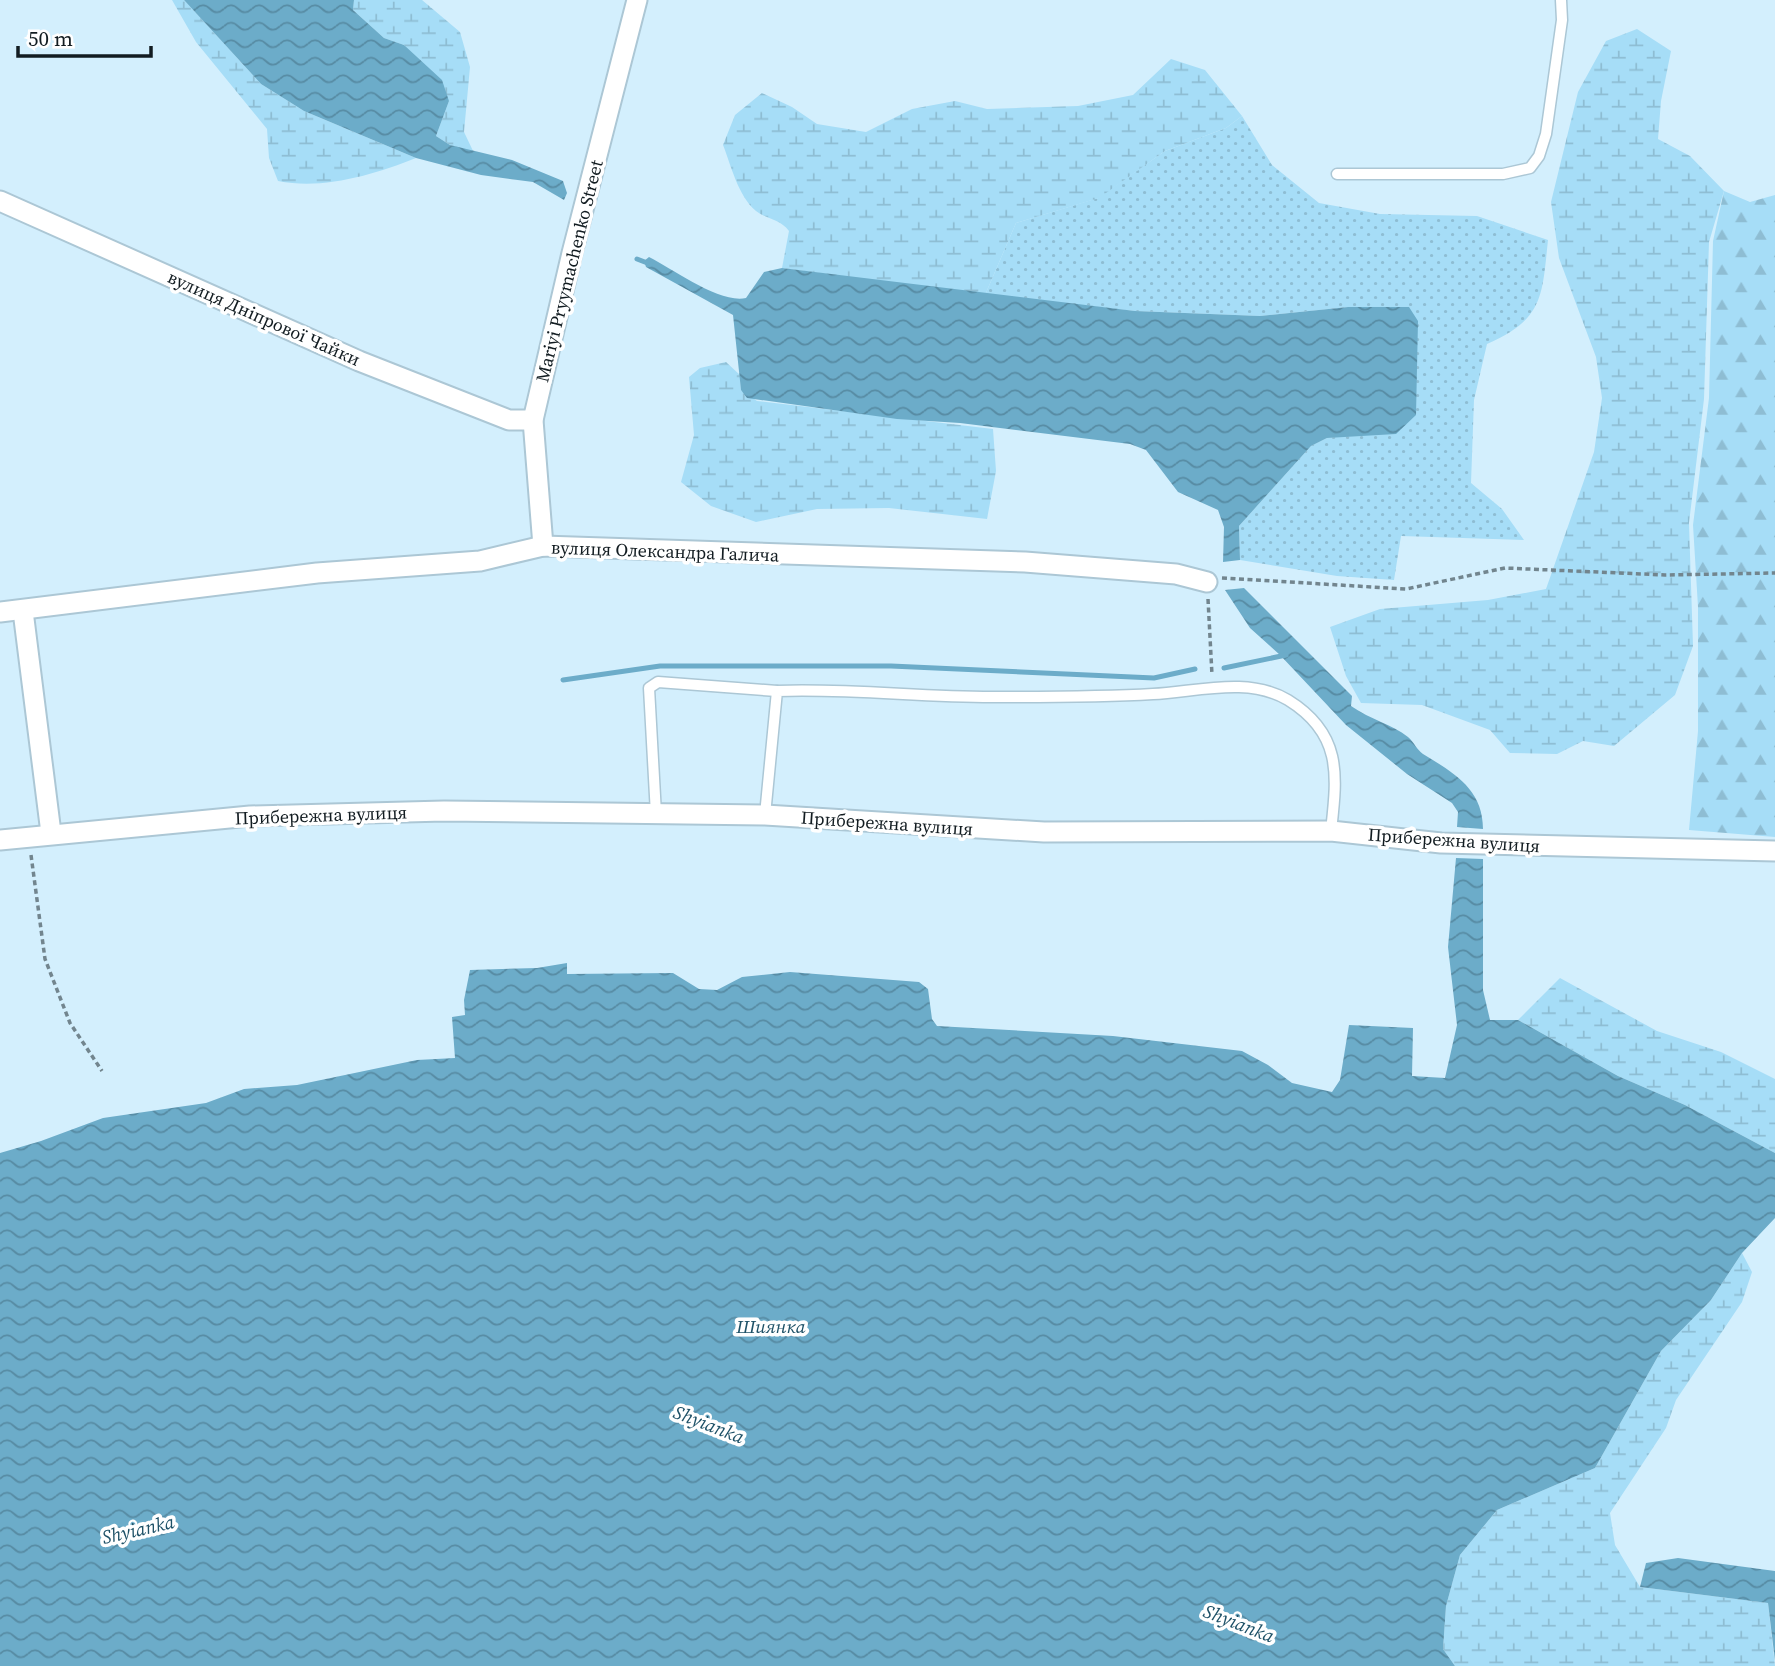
<svg xmlns="http://www.w3.org/2000/svg" width="1775" height="1666" font-family="'Source Serif 4',serif">
	<defs>
		<pattern id="grass-dots" width="8" height="8" patternUnits="userSpaceOnUse" patternTransform="scale(1.75)"><rect width="8" height="8" fill="#a6ddf7"/><path d="M2 2h.1M6 6h.1" fill="none" stroke="#8ebdd3" stroke-width="1.8" stroke-linecap="round"/></pattern>
		<pattern id="forest-firs" width="22" height="20" patternUnits="userSpaceOnUse" patternTransform="scale(1.75)"><rect width="22" height="20" fill="#a6ddf7"/><path d="M5 1l3.5 6h-7zM16 11l3.5 6h-7z" fill="#8ebdd3"/></pattern>
		<pattern id="wetland-marsh" width="20" height="14" patternUnits="userSpaceOnUse" patternTransform="scale(1.75)"><rect width="20" height="14" fill="#a6ddf7"/><path d="M1 5h8M5 5V1M11 12h8M15 12V8" fill="none" stroke="#8ebdd3"/></pattern>
		<pattern id="water-waves" width="16" height="10" patternUnits="userSpaceOnUse" patternTransform="scale(1.75)"><rect width="16" height="10" fill="#6cacc9"/><path d="M0 5q4-4 8 0t8 0" fill="none" stroke="#578ba3"/></pattern>
	</defs>
	<rect width="100%" height="100%" fill="#d3effd"/>
	<!-- grass -->
	<path fill="url(#grass-dots)" d="M1242,116L1272,165L1319,203L1380,214L1477,216L1548,240C1542,296 1544,319 1487,344L1474,400L1471,483L1502,509L1524,540L1401,536L1394,580L1337,576L1240,560L1239,526L1311,446L1327,438L1352,435L1348,307L1260,316L1135,311L985,295L1016,223L1098,198L1165,151L1226,128Z"/>
	<!-- forest -->
	<path fill="url(#forest-firs)" d="M1724,191L1750,202L1775,195V837L1689,830L1698,731V607L1693,525L1709,398L1713,241Z"/>
	<!-- wetland -->
	<g fill="url(#wetland-marsh)">
		<path d="M172,0H184L261,84L304,111L416,158C373,175 323,190 278,181L269,158L267,129L196,42Z"/>
		<path d="M354,0H422L460,32L470,67L464,132L474,153L450,145L436,136L449,101L404,45L384,38L353,10Z"/>
		<path d="M1637,29L1671,51L1661,101L1658,139L1690,156L1724,191L1709,242L1704,399L1689,523L1693,646L1675,695L1614,746L1583,741L1557,754L1510,753L1490,730L1422,705L1361,703L1346,676L1330,627L1380,609L1488,600L1546,589L1594,452L1602,398L1596,357L1559,258L1551,202L1578,92L1606,41Z"/>
		<path d="M1171,59L1205,70L1242,116L1226,128L1165,151L1099,198L1016,223L985,295L782,268L789,231C780,219 768,220 756,211C738,196 731,165 723,145L735,115L762,93L792,107L817,124L866,132L912,109L955,101L987,109L1078,106L1133,95Z"/>
		<path d="M726,362L740,375L741,390L757,401L993,429L996,471L987,519L889,508L817,509L756,522L711,506L681,482L694,435L689,377L700,368Z"/>
		<path d="M1560,978L1657,1031L1721,1052L1775,1079V1153L1685,1105L1618,1076L1518,1020Z"/>
		<path d="M1742,1253L1752,1272L1742,1302L1676,1400L1666,1428L1610,1513L1615,1545L1640,1587L1768,1603L1775,1666H1455L1443,1649L1446,1606L1460,1555L1497,1510L1595,1468L1661,1351L1711,1300Z"/>
	</g>
	<!-- water -->
	<g fill="url(#water-waves)">
		<path d="M184,0H354L353,10L384,38L404,45L442,80L449,101L436,136L450,145L512,160L563,181L567,193L564,200L533,182L481,175L416,158L304,111L261,84Z"/>
		<path d="M649,257C673,269 720,304 746,298L764,272L782,268L1135,311L1260,316L1348,307H1409L1418,321L1416,415L1396,434L1327,438L1311,446L1239,526L1240,560L1223,562L1224,527L1218,510L1178,492L1146,450L1130,444L960,423L897,419L747,398L741,390L733,315L646,267L644,261Z"/>
		<path d="M1244,588L1352,696L1351,706C1371,720 1392,724 1408,737C1414,742 1417,750 1423,754C1454,773 1483,789 1483,829L1457,827L1458,812L1452,803L1407,774L1346,725L1280,655L1250,628L1225,590Z"/>
		<path d="M1456,858L1483,859V990L1490,1020H1518L1618,1076L1685,1105L1775,1153V1218L1742,1253L1711,1300L1661,1351L1595,1468L1497,1510L1460,1555L1446,1606L1443,1649L1455,1666H0V1153L41,1141L103,1118L206,1103L244,1089L297,1085L417,1060L455,1058L452,1017L465,1015L464,1000L470,970L537,968L567,963V974L673,973L699,989L717,990L742,977L790,972L919,982L928,989L932,1019L937,1026L1113,1036L1242,1051L1268,1065L1292,1083L1332,1092L1340,1080L1349,1025L1413,1028L1412,1076L1445,1078L1457,1025L1448,947Z"/>
		<path d="M1678,1558L1775,1571V1661L1768,1603L1640,1587L1646,1563Z"/>
	</g>
	<g fill="none" stroke-linecap="round" stroke-linejoin="round">
		<!-- stream -->
		<g stroke="#6cacc9" stroke-width="5">
			<path d="M637,259L650,264"/>
			<path d="M1224,668L1286,655"/>
			<path d="M563,680L660,666H891L1154,678L1195,669"/>
		</g>
		<!-- lane casing -->
		<g stroke="#acc7d5" stroke-width="13">
			<g id="lane">
				<path d="M1337,174H1503L1530,168L1539,156L1546,134L1562,20L1561,0"/>
				<path d="M656,814L649,688L658,682L777,691"/>
				<path d="M765,815L777,691C852,688 926,698 1000,697C1051,697 1102,697 1153,694C1196,692 1248,676 1288,700C1343,734 1337,776 1331,831"/>
			</g>
		</g>
		<!-- street casing -->
		<g stroke="#acc7d5" stroke-width="23">
			<g id="street">
				<path d="M0,201L359,361L509,420H533"/>
				<path d="M543,546L533,420L572,253L637,0"/>
				<path d="M23,611L51,833"/>
				<path d="M0,612L317,573L480,561L543,546L1025,562L1176,574L1207,582"/>
				<path d="M0,840L250,816L444,811L765,815L1044,832L1331,831L1441,843L1775,851"/>
			</g>
		</g>
		<!-- path -->
		<g stroke="#72858e" stroke-width="3.5" stroke-dasharray="5 3.5" stroke-linecap="butt">
			<path d="M1222,578L1406,589L1505,568L1665,575L1775,573"/>
			<path d="M1208,599L1212,675"/>
			<path d="M31,855L45,959L70,1023L102,1071"/>
		</g>
		<!-- lane -->
		<use href="#lane" stroke="#fff" stroke-width="10"/>
		<!-- street -->
		<use href="#street" stroke="#fff" stroke-width="19"/>
	</g>
	<g text-anchor="middle" dominant-baseline="central" stroke-width="7" stroke-linejoin="round" paint-order="stroke">
		<!-- street labels -->
		<g font-size="18" fill="#121c21" stroke="#fff">
			<text transform="translate(569 271) rotate(-76)">Mariyi Pryymachenko Street</text>
			<text transform="translate(264 318) rotate(24)">вулиця Дніпрової Чайки</text>
			<text transform="translate(665 551) rotate(2)">вулиця Олександра Галича</text>
			<text transform="translate(321 815) rotate(-2)">Прибережна вулиця</text>
			<text transform="translate(887 823) rotate(4)">Прибережна вулиця</text>
			<text transform="translate(1454 840) rotate(4)">Прибережна вулиця</text>
		</g>
		<!-- water labels -->
		<g font-size="19" font-style="italic" fill="#1e5167" stroke="#fff">
			<text x="771" y="1326">Шиянка</text>
			<text transform="translate(709 1424) rotate(21)">Shyianka</text>
			<text transform="translate(138 1529) rotate(-13)">Shyianka</text>
			<text transform="translate(1239 1623) rotate(21)">Shyianka</text>
		</g>
	</g>
	<!-- scale -->
	<path d="M18 46v10h133v-10" fill="none" stroke="#121c21" stroke-width="3.5"/>
	<text x="28" y="46" font-size="21" fill="#121c21" stroke="#ffffff" stroke-width="5" paint-order="stroke">50 m</text>
</svg>
